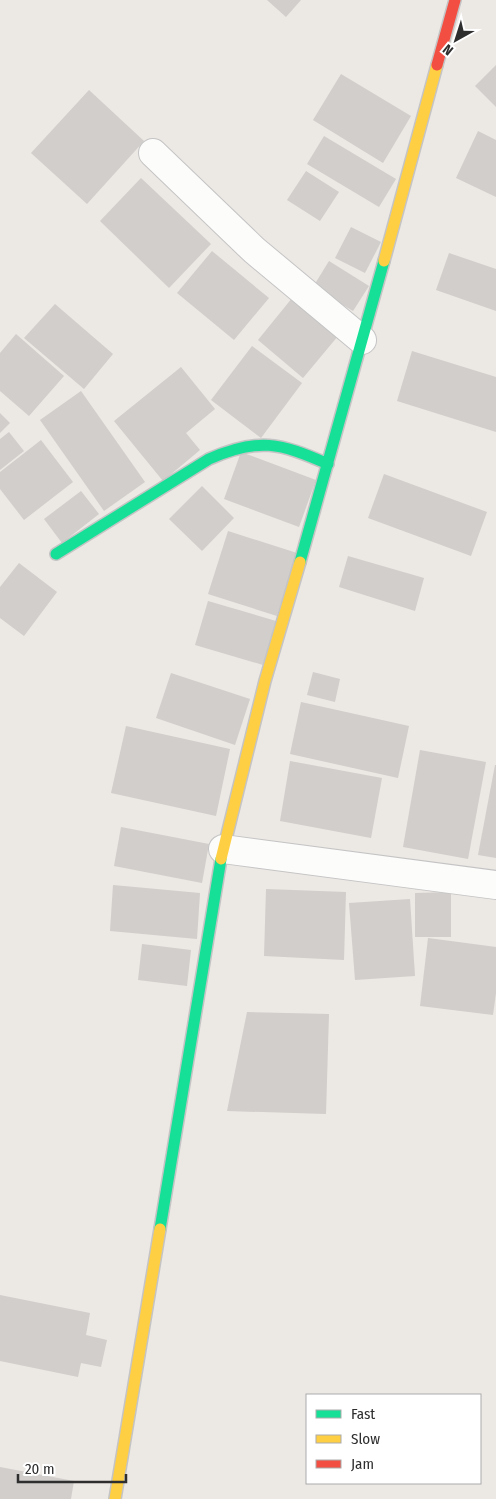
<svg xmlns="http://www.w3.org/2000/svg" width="496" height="1499" font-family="'Fira Sans Condensed',sans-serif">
	<rect width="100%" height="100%" fill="#ece8e4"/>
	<!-- building -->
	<g fill="#d1cecb">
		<path d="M267,0H301L286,17Z"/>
		<path d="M496,65V107L475,86Z"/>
		<path d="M341,74L411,116L383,163L313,120Z"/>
		<path d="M89,90L144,141L87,204L31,153Z"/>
		<path d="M478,131L496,140V197L456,178Z"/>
		<path d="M324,136L396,179L379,207L307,164Z"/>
		<path d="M306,171L339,192L320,221L287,200Z"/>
		<path d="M141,178L211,244L169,288L100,221Z"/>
		<path d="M351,227L381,242L365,273L335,258Z"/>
		<path d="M212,251L269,298L234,340L177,293Z"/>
		<path d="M449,253L496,269V311L436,290Z"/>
		<path d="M329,261L369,286L353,311L313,287Z"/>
		<path d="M297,292L343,330L303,378L258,340Z"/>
		<path d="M55,304L113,354L84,389L24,338Z"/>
		<path d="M16,334L64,376L29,416L0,391V353Z"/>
		<path d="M252,346L302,383L261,438L211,400Z"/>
		<path d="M412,351L496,377V432L397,401Z"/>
		<path d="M181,367L215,409L186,433L200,450L163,481L114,421Z"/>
		<path d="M81,391L145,482L104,511L40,420Z"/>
		<path d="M0,413L10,423L0,433Z"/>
		<path d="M9,432L24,451L0,470V439Z"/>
		<path d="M41,440L73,482L24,520L0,489V472Z"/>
		<path d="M241,452L316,480L299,527L224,499Z"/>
		<path d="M384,474L487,512L471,556L368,518Z"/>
		<path d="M202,486L234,518L202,551L169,519Z"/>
		<path d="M81,491L99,514L62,543L44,519Z"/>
		<path d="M228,531L297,553L277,616L208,594Z"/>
		<path d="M348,556L424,578L415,611L339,587Z"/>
		<path d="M19,563L57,592L24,636L0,618V587Z"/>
		<path d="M208,601L276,621L263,665L195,645Z"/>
		<path d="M313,672L340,679L335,702L307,695Z"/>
		<path d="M171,673L250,699L235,745L156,718Z"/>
		<path d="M301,702L409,726L398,778L290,754Z"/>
		<path d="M126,726L230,749L216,816L111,793Z"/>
		<path d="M420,750L486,762L468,859L403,847Z"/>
		<path d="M290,761L382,778L371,838L280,821Z"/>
		<path d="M495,765H496V858L478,855Z"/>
		<path d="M121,827L209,844L202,883L114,866Z"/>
		<path d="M113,885L200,893L197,939L110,931Z"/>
		<path d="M266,889L346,892L344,960L264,956Z"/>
		<path d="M451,892V937H415V893Z"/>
		<path d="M410,899L415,976L355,980L349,903Z"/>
		<path d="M428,938L496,947V993L493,1015L420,1006Z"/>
		<path d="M142,944L191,950L187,986L138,980Z"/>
		<path d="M247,1012L329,1014L326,1114L227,1111Z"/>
		<path d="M0,1295L90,1313L86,1335L107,1340L101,1367L81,1363L78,1377L0,1361Z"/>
		<path d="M0,1467L74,1481L71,1499H0Z"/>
	</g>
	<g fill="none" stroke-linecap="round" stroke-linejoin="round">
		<!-- street casing -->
		<g stroke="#c5c4c5" stroke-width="30">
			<g id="street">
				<path d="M153,153L254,250L362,340"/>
				<path d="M223,849L496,885"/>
			</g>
		</g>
		<!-- fast casing -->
		<g stroke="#c5c4c5" stroke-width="14">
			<g id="fast">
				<path d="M56,554L209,459C259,437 280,443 328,464"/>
				<path d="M300,562L384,261"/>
				<path d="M160,1229L221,859"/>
			</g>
		</g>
		<!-- slow casing -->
		<g stroke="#c5c4c5" stroke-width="14">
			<g id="slow">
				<path d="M384,261L437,65"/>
				<path d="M221,859L265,681L300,562"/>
				<path d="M115,1499L160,1229"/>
			</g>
		</g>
		<!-- jam casing -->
		<g stroke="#c5c4c5" stroke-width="14">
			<path id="jam" d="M437,65L455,0"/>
		</g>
		<!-- street -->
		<use href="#street" stroke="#fcfcfb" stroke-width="28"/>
		<!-- fast -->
		<use href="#fast" stroke="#16e098" stroke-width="11"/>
		<!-- slow -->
		<use href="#slow" stroke="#ffcf43" stroke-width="11"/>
		<!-- jam -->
		<use href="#jam" stroke="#f24e42" stroke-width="11"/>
	</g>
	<!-- legend -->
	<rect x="306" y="1394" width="175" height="90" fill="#ffffff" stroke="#ababab"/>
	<rect x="316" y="1410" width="25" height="8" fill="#16e098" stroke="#ababab"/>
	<text x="351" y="1419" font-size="15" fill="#2e2e2e">Fast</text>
	<rect x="316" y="1435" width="25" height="8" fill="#ffcf43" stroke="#ababab"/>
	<text x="351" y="1444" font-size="15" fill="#2e2e2e">Slow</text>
	<rect x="316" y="1460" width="25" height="8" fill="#f24e42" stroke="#ababab"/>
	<text x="351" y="1469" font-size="15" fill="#2e2e2e">Jam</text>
	<!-- north arrow -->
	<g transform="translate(456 40) rotate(219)" stroke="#ffffff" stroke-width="4" paint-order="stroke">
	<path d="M0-4L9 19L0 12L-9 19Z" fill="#2e2e2e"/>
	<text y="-8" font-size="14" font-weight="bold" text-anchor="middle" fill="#2e2e2e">N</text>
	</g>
	<!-- scale -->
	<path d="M18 1474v8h108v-8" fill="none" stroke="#2e2e2e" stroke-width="2.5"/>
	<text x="25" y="1474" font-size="15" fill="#2e2e2e" stroke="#ffffff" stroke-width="4" paint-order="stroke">20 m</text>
</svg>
